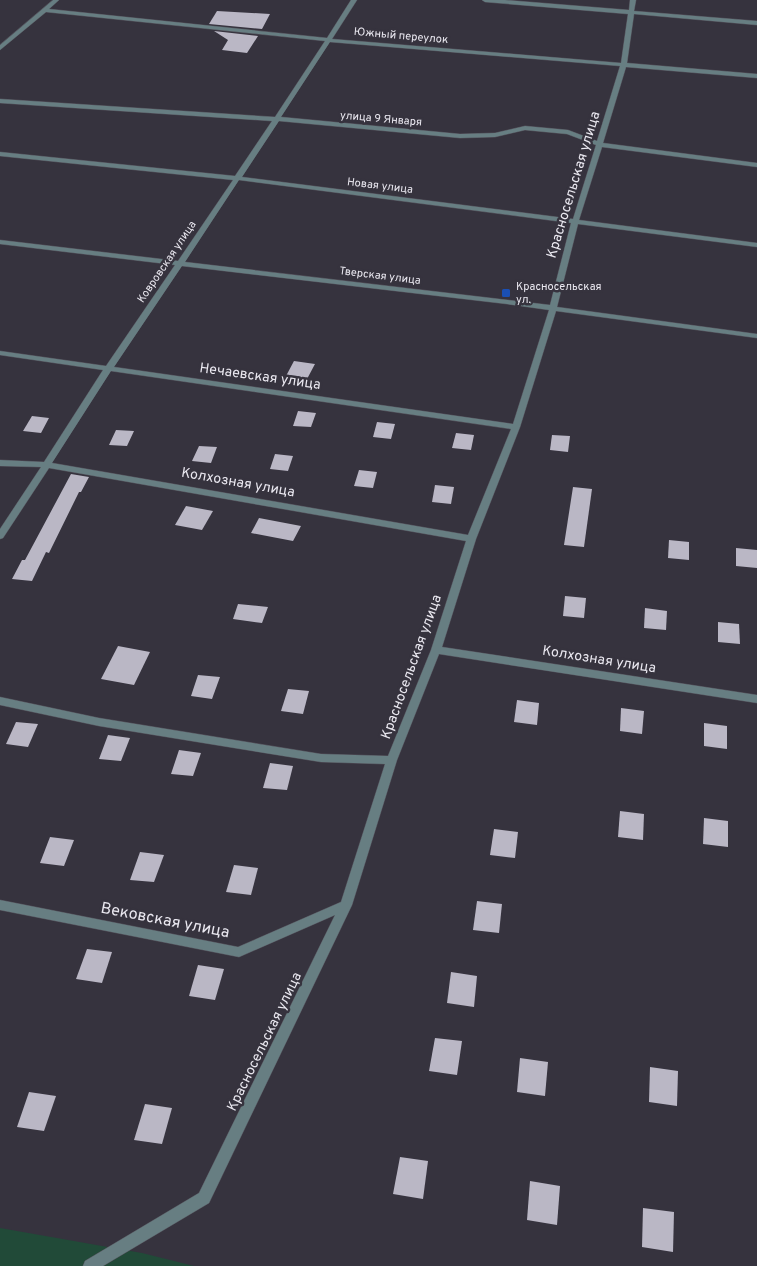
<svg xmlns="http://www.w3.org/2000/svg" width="757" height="1266" font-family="Overpass,sans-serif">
	<rect width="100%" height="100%" fill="#36333e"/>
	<!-- green -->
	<path fill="#214a38" d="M0,1228L142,1253L194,1266H0Z"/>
	<!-- building -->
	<g fill="#bab7c5">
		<path d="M217,11L270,14L262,29L209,24Z"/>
		<path d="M214,31L258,36L247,53L222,50L228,40Z"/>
		<path d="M294,361L315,364L307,379L286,376Z"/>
		<path d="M298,411L316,413L311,427L293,426Z"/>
		<path d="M32,416L49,418L41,433L23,431Z"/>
		<path d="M377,422L395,424L391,439L373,437Z"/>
		<path d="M116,430L134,431L127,446L109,445Z"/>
		<path d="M456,433L474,435L471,450L452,448Z"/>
		<path d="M552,435L570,436L568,452L550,450Z"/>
		<path d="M199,446L217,447L211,463L192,461Z"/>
		<path d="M275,454L293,456L288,471L270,469Z"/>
		<path d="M359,470L377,472L373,488L354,486Z"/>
		<path d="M71,474L89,477L81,492H79L49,553L46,552L32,581L12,579L22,560H25Z"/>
		<path d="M435,485L454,487L451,504L432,502Z"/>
		<path d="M573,487L592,489L584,547L564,545Z"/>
		<path d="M186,506L213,511L202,530L175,525Z"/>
		<path d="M259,518L301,526L293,541L251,533Z"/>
		<path d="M669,540L689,542V560L668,558Z"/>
		<path d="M736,548L757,550V568L736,566Z"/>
		<path d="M565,596L586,598L584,618L563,616Z"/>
		<path d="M238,604L268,607L262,623L233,619Z"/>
		<path d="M645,608L667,611L666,630L644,628Z"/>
		<path d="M718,622L739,624L740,644L718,642Z"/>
		<path d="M118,646L150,652L134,685L101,679Z"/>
		<path d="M198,675L220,677L212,699L191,696Z"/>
		<path d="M288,689L309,691L303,714L281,711Z"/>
		<path d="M517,700L539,703L537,725L514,722Z"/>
		<path d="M621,708L644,711L642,734L620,731Z"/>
		<path d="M16,722L38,724L28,747L6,744Z"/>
		<path d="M704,723L727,726V749L704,746Z"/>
		<path d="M108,735L130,738L121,761L99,759Z"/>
		<path d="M179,750L201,753L193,776L171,774Z"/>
		<path d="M270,763L293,766L287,790L263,788Z"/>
		<path d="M620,811L644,814L643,840L618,837Z"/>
		<path d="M704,818L728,821V847L703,844Z"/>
		<path d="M494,829L518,832L515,858L490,855Z"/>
		<path d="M50,837L74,840L64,866L40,863Z"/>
		<path d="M140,852L164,855L154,882L130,880Z"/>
		<path d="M234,865L258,868L251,895L226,892Z"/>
		<path d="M477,901L502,904L499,933L473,930Z"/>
		<path d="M87,949L112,952L102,983L76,979Z"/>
		<path d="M198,965L224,969L215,1000L189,996Z"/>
		<path d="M451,972L477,976L474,1007L447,1003Z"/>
		<path d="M435,1038L462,1041L457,1075L429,1071Z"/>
		<path d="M520,1058L548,1062L545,1096L517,1092Z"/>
		<path d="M650,1067L678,1071L677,1106L649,1102Z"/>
		<path d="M29,1092L56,1096L44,1131L17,1127Z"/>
		<path d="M145,1104L172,1108L162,1144L134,1140Z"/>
		<path d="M400,1157L428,1161L423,1199L393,1194Z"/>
		<path d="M530,1181L560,1186L557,1225L527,1220Z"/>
		<path d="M643,1208L674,1212L673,1252L642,1247Z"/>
	</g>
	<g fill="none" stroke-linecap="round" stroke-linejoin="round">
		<!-- minor casing -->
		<g stroke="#53505a" stroke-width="1">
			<path id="minor" d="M53,0H59L49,9L327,38L351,0H357L332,39L621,63L628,14L485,2L482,0H505L629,10L630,0H636L634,11L757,21V25L634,14L627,63L757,74V78L626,67L603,143L757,163V167L602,147L579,220L757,243V247L578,224L557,307L757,334V338L556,311L520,427L476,539L442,647L757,695V703L439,654L397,760L352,905L209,1203L103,1266H83L85,1261L199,1193L335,915L239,957L0,910V900L238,947L341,902L385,764L321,762L99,726L0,705V697L99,718L321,754L388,756L431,650L466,541L49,468L3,538L0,539V529L41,467L0,466V460L44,462L103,370L0,355V351L106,366L175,265L0,244V240L178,261L233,180L0,156V152L235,176L272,121L0,103V99L275,117L325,41L46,12L0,50V45ZM330,42L620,66L597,141L568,130L525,126L495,133L460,134L281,117ZM279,121L460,138L495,137L525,130L567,134L596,145L573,219L242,177ZM239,180L571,223L550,305L185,262ZM182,266L507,304L549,310L513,424L114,367ZM111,371L511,429L468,535L52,463Z"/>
		</g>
		<!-- minor -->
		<use href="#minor" fill="#677e82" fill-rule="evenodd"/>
	</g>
	<!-- markers -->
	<rect fill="#1a4fb4" stroke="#36333e" stroke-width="2" x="501" y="288" width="10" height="10" rx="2.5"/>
	<g text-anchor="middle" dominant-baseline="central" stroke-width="5" stroke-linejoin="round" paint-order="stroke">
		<!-- far-street labels -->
		<g font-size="11" fill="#eae8f0" stroke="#36333e">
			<text transform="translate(401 36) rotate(5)">Южный переулок</text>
			<text transform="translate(381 119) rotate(5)">улица 9 Января</text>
			<text transform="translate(380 186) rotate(7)">Новая улица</text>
			<text transform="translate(167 262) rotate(-56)">Ковровская улица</text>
			<text transform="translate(380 276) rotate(7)">Тверская улица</text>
		</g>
		<!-- far-poi labels -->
		<g font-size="11" fill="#eae8f0" stroke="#36333e" text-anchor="start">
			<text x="516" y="287">Красносельская<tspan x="516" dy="13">ул.</tspan></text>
		</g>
		<!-- street labels -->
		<g font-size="14" fill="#eae8f0" stroke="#36333e">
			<text transform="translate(574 185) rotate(-73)">Красносельская улица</text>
			<text transform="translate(260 377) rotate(8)">Нечаевская улица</text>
			<text transform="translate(238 483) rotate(10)">Колхозная улица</text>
			<text transform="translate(599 660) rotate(9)">Колхозная улица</text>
			<text transform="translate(412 667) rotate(-70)">Красносельская улица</text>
			<text transform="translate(265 1042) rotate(-64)">Красносельская улица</text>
		</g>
		<!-- near-street labels -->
		<g font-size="16" fill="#eae8f0" stroke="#36333e">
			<text transform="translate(165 921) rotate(11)">Вековская улица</text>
		</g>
	</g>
</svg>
